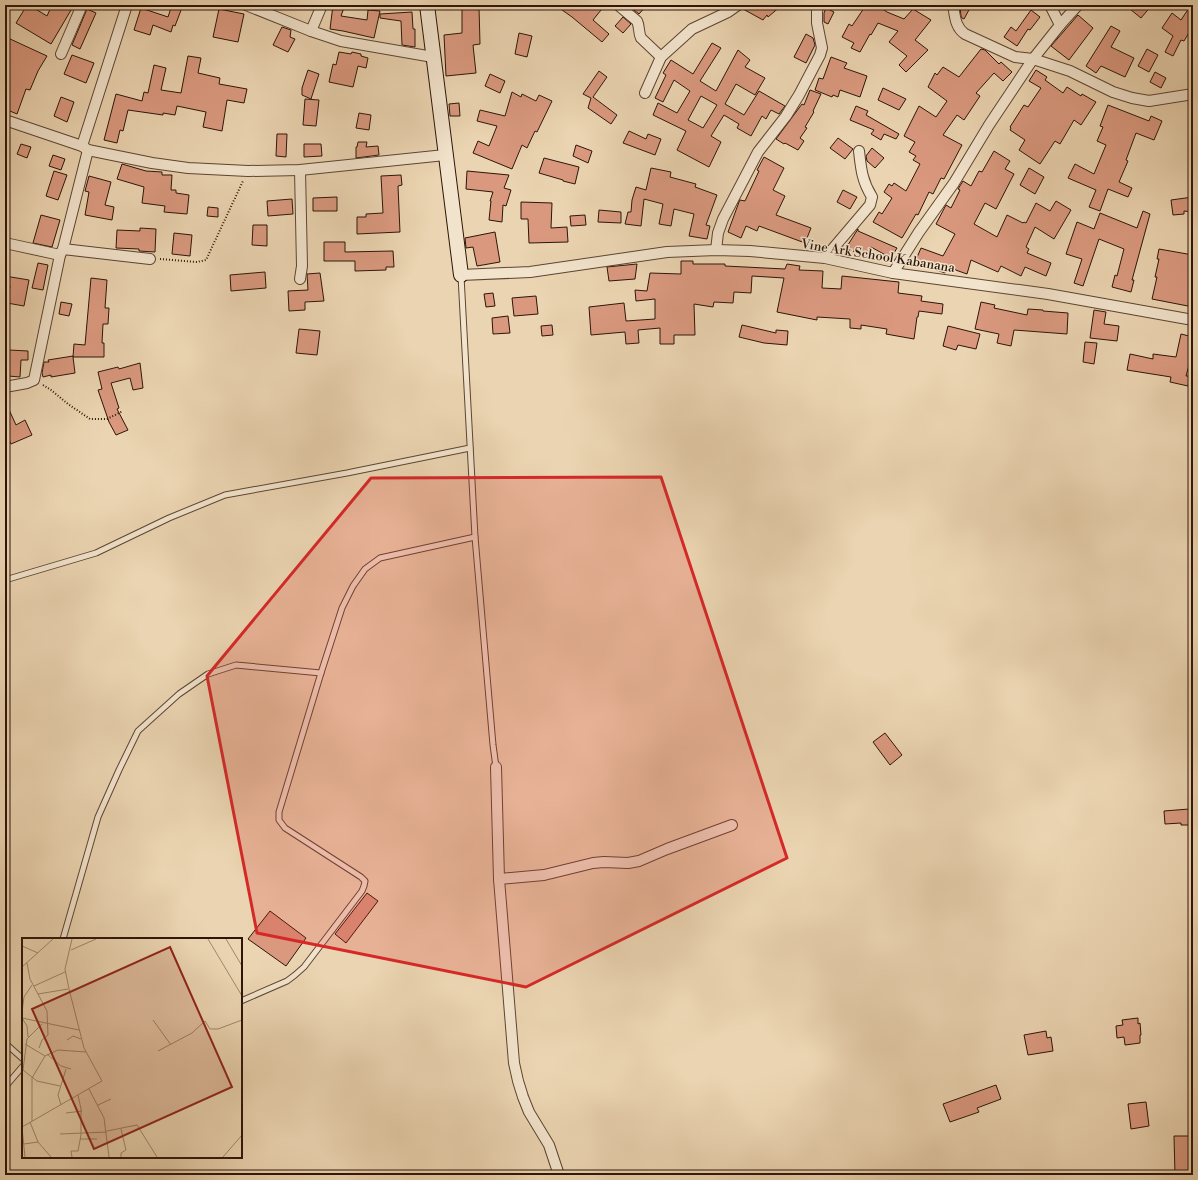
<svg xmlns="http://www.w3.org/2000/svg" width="1198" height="1180" font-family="'Libre Bodoni',serif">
	<rect width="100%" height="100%" fill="#ebd4b1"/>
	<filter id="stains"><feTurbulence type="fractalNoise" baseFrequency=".005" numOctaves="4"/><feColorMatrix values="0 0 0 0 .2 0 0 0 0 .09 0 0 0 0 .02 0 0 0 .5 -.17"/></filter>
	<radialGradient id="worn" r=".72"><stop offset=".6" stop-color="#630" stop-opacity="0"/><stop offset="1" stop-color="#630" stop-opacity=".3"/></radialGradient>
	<!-- building -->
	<g fill="#da997f" stroke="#2d1508" fill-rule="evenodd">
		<path d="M27,5H29L47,16L52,5H74L51,44L16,23Z"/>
		<path d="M172,5H183L175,26L173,25L171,32L153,25L150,35L134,30L141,8L168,17Z"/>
		<path d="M333,5H345L341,16L367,20L368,10L380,11L374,38L343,31L330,29Z"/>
		<path d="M555,5H605L593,20L609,34L602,42L572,17Z"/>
		<path d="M628,5H647L639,14Z"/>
		<path d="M744,5H782L768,17L767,15L763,20L743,9Z"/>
		<path d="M866,5H877L887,12L904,19L913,9L931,20L915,40L928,50L906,72L899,65L907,56L889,42L898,31L878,23L871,35L870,34L860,52L851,48L854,43L842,37L849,24L852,26Z"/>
		<path d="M961,5H965L970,8L964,19L962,18L961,16L960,7Z"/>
		<path d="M1125,5H1152L1141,18Z"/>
		<path d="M1191,5H1193V26L1184,41L1181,40L1173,56L1165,52L1173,36L1162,28L1172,13L1181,20Z"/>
		<path d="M462,7H479L480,44L473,45L476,73L446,76L444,35L462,33Z"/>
		<path d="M826,8L834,12L828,24L824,22V13Z"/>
		<path d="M87,9L96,13L80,49L72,45Z"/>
		<path d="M219,9L244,14L238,42L213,37Z"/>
		<path d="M1031,10L1040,17L1030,30L1028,29L1017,46L1004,37L1011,27L1016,31Z"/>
		<path d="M412,12L413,29H415V47L402,45L401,21L380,18V14Z"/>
		<path d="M1078,15L1093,28L1069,60L1051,46Z"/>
		<path d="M623,17L631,24L623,33L615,26Z"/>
		<path d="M1111,26L1120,31L1111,47L1134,58L1125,77L1101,66L1096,73L1086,66Z"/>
		<path d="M282,27L291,30L290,37L295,39L288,52L273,45Z"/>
		<path d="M519,33L532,36L527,57L515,54Z"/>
		<path d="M806,34L813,38L815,45L806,63L794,57Z"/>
		<path d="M8,38L47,56L38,71L30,90L26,89L17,114L5,109V46Z"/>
		<path d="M712,43L721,48L700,81L716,91L738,50L750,60L745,67L765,78L755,95L736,84L725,104L744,115L759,91L785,106L779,114L771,110L766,119L762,116L751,136L737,128L739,124L724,115L711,136L721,142L709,167L677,150L686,131L653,115L658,103L677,113L690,91L674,80L663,102L655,98L666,75L663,73L671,60L693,74ZM701,96L717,105L703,128L688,120Z"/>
		<path d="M981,49L985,50L999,64L1001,62L1012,72L1003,81L994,73L976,93L980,96L964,120L957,115L943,135L962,145L944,179L941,178L933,194L929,192L918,215L916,214L902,238L873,222L879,212L882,214L892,198L884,192L889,184L892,186L894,183L906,191L920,164L913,160L916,156L909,152L915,142L904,136L919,106L936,117L947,101L928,87L935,73L937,75L943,67L959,77Z"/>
		<path d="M1147,49L1158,55L1149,72L1138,66Z"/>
		<path d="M339,52L351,54L352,52L361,54V56L368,58L366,68L358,66L353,87L329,82L333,64L336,65Z"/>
		<path d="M72,55L94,63L86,83L64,74Z"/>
		<path d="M188,56L201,58L198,73L220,78L219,84L247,89L244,103L227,100L222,131L203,127L206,112L177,106L175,115L163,113V115L128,110L123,131L120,130L117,143L104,140L116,94L142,101L144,92L148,93L154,65L166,68L161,90L181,93Z"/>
		<path d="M831,57L847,63L844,68L867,76L860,97L840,90L838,97L833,95L832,97L815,90L819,78L823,79Z"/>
		<path d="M308,70L319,74L311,99L302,95V88Z"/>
		<path d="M1036,70L1047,77L1045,80L1063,93L1067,87L1081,96L1082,94L1096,102L1081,125L1074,120L1060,144L1055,141L1040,164L1019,150L1025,140L1010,130L1011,128L1010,127L1024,105L1028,107L1041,88L1029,81Z"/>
		<path d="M599,71L607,77L593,97L617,115L611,124L588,108L591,98L583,94Z"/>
		<path d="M1155,72L1166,78L1161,88L1150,82Z"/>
		<path d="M490,74L505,81L500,93L485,86Z"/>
		<path d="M883,88L906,99L899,110L878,100Z"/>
		<path d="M810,90L821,94L813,111L814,112L805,127L807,128L800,138L804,141L798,150L785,143L784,144L776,139L802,104L804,105Z"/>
		<path d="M512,92L521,97L522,94L536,101L539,95L552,101L537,132L535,131L527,148L522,145L512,169L473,153L478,141L489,146L497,126L477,121L480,110L505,116Z"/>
		<path d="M61,97L74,102L67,122L54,116Z"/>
		<path d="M305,99L319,100L316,126L303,125Z"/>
		<path d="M459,103L460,116H450L449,104Z"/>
		<path d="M1108,105L1149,121L1151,116L1162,121L1154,140L1136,133L1126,160L1128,161L1119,182L1132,188L1128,197L1108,189L1100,211L1089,207L1096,190L1068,178L1075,164L1094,174L1106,145L1097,141L1103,127L1100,126Z"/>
		<path d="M856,106L868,111L866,115L899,134L896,139L884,134L881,140L871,134L874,130L850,120Z"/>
		<path d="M359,113L371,115L369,130L356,128Z"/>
		<path d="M629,131L646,139L648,134L661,139L655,155L623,143Z"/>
		<path d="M277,134H287L286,157L276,156Z"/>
		<path d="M838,138L853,149L845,159L830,148Z"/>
		<path d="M358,142H367L366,147L378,146L379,155L356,158V147H357Z"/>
		<path d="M21,144L31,147L27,158L17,154Z"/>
		<path d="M304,144H321L322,156L304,157Z"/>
		<path d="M576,145L592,151L588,163L573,156Z"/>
		<path d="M872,148L884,158L875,168L867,161L866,156Z"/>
		<path d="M994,151L1010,161L1005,169L1014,174L996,209L985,203L974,224L997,237L1007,215L1023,223L1024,222L1026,223L1036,203L1050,211L1056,201L1071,210L1054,239L1035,227L1026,247L1029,249L1027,253L1051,263L1046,276L1025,267L1021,276L1001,266L998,272L971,260L967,274L947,267L945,273L915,262L921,248L943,256L955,234L936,224L946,205L951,208L960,190L958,189L963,181L971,186L979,171L982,172Z"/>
		<path d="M53,155L65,159L61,170L49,166Z"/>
		<path d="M764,157L784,168L773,190L785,196L776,215L811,228L805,243L759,226L757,231L746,226L741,238L728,232L739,202L740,200L745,201L759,171L757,170Z"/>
		<path d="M544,158L579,167L575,184L563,181V180L539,173Z"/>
		<path d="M122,164L146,171L162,172V175H172L171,190H176V193L189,195L187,214L164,212L165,206L142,203L144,187L117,179Z"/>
		<path d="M651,168L671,172L670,177L696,184L695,187L717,195L706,225L710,226L707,239L689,236L694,214L674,209L671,226L659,224L663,204L644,199L641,226L625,224L628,212H631L632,200L636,187L646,190Z"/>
		<path d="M1029,168L1044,177L1035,194L1020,185Z"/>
		<path d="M54,171L67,175L58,200L46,196Z"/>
		<path d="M467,171L509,175L504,188L511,190L506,206L503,205L502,222L489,220L491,201H490L493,192L466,189Z"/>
		<path d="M401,175L402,185L398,186L400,232L357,234V217H366V214L383,213L381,176Z"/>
		<path d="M89,176L111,182L105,205L114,207L112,220L85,215L89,192L85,191Z"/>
		<path d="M843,190L857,197L850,209L837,202Z"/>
		<path d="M337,197V211H313V198Z"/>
		<path d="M1193,197V212L1184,211V214L1173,215L1171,200Z"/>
		<path d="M292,199L293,214L268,216L267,201Z"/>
		<path d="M521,202L552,203L551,228L567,227L568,242L529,243L528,219H521Z"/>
		<path d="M208,207L218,208V217L207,216Z"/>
		<path d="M599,210L621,212V223L598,222Z"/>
		<path d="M1143,211L1150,214L1132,280H1134L1131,292L1112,287L1115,275L1117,276L1124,249L1099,239L1083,286L1074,283L1082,259L1066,254L1077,222L1094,229L1100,213L1137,228Z"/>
		<path d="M41,215L60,220L52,247L33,243Z"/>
		<path d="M585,215L586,225L571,226L570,216Z"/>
		<path d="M253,225H267V246L252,245Z"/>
		<path d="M140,228L156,229L155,252L139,251V249L116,248L117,230L140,231Z"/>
		<path d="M858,229V231L897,248L891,258L871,247L867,257L846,248Z"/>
		<path d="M495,232L500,262L477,266L473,247L466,248L465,238Z"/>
		<path d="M174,233L192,235L190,256L172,254Z"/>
		<path d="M324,242H345V252L393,251L394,267H386V270L355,271V261H324Z"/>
		<path d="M1159,249L1193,255V307L1152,299L1157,277H1155L1159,259H1157Z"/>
		<path d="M681,261H693V264H725V266L785,269L787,264L800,266L799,270L823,271L822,288L841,289L842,276L899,282L898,293L922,296L921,301L943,304L942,314L919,311L918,317H917L914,339L886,334L887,329L861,325V329L850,328V319L817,317V320L777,312L784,278L752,276L751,293L734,292L733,303L714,302L713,307L694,304L695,335H674V344H660V328L638,330L639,343L626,344L625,332L591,335L589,307L624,303L626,321L655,319V299L636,301L635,290L647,291L650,273L681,274Z"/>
		<path d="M38,263L48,265L43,290L32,288Z"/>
		<path d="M637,264L635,279L609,281L607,267Z"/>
		<path d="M265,272L266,288L231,291L230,275Z"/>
		<path d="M320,273L324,301L305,302V310L289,311L288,291L308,290L307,274Z"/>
		<path d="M5,276L29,280L24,306L7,303L10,286L5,285Z"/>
		<path d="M91,278L107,280L105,308H109L108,324H103L102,343H104V357H73L75,373L51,377V375L43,377L42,373L44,362H49L48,360L73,356V357L74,344L85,345Z"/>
		<path d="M493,293L495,306L486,307L484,294Z"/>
		<path d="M536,296L538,314L514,316L512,298Z"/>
		<path d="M61,302L72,304L69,316L59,314Z"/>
		<path d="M981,302L995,305L994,308L1027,315L1028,309L1043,310V311L1068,313L1067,334L1014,330L1011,346L997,343L999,334L975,329Z"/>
		<path d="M1094,310L1106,312L1104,324L1119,326L1117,341L1090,338Z"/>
		<path d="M508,316L510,333L493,334L492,318Z"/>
		<path d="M552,325L553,335L542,336L541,326Z"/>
		<path d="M742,325L776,333V330L788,331L787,345L764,343L739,337Z"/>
		<path d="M948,326L980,334L976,349L958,345L956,350L943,346Z"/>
		<path d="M299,329L320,331L317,355L296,353Z"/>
		<path d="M1181,334L1193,337V355L1192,354L1186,376H1190L1188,386L1170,382L1171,377L1127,370L1130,354L1153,359V354L1176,357Z"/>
		<path d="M1085,342L1097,343L1094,364L1083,362Z"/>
		<path d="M9,350L28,351V360H21L20,377L8,376Z"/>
		<path d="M140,363L143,388L133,390L130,378L111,383L119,408L117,409L128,430L116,435L109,422L98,390L102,389L98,372L118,367L119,369Z"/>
		<path d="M5,401L16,425L25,420L32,435L11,444L9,440L5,442Z"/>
		<path d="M885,733L902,755L890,765L873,742Z"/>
		<path d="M1189,809L1190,825H1181V823L1165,824L1164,811Z"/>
		<path d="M367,893L378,901L346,943L335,934Z"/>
		<path d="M270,911L306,938L286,966L248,939Z"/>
		<path d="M1138,1018V1024L1140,1023L1141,1035H1140V1043L1125,1045L1124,1037L1117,1038L1116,1026L1123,1025L1122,1020Z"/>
		<path d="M1046,1031L1047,1038L1051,1037L1053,1051L1028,1055L1024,1035Z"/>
		<path d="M996,1085L1001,1099L977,1108L979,1112L950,1122L943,1104Z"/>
		<path d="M1146,1102L1149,1126L1131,1129L1128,1104Z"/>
		<path d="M1174,1136H1193V1175H1175Z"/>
	</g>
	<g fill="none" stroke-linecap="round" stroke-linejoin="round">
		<!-- lane casing -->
		<g stroke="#5c4532" stroke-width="7">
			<g id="lane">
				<path d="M475,537L493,745L496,767"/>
				<path d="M5,580L96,553L169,518L225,495L347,473L470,448"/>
				<path d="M63,939L98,817L119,770L138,731L179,694L208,674L236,665L321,673"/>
				<path d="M241,1001L287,981L295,975L304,967L362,891L364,886L365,881L361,877L285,828L279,820V812L321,673L342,608L353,586L365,569L380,558L475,537L461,276"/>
				<path d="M5,1043L23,1059"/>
				<path d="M5,1087L23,1066"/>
			</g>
		</g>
		<!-- street casing -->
		<g stroke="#5c4532" stroke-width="12">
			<g id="street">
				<path d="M246,5L311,31L341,41L433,57"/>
				<path d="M618,5L637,21C640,27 638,32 641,38L661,57"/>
				<path d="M953,5C955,16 955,27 965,34L1015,57L1033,59L1070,71L1113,92L1132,98L1149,101L1193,94"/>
				<path d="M1050,5L1060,25"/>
				<path d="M311,31L322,5"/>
				<path d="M61,54L82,5"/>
				<path d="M645,93L661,57L692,29L728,12L738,5"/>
				<path d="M5,120L82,146L88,150L152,163L188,168L248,171L300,170L445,155"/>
				<path d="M82,146L127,5"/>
				<path d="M300,170L302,266L300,279"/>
				<path d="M5,243L60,255"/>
				<path d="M63,249L150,259"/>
				<path d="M716,250L718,233L723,219L758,152L786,116L799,95L820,55L822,48L817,23V12L818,5"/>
				<path d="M825,258L870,205L872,197C862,181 861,169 859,151"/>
				<path d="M893,273L919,232L954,183L989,125L1033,59L1060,25L1078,5"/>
				<path d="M461,275L530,272L667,252L716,250L750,251L825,258L893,273L1048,294L1193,320"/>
				<path d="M5,387L27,383L34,380L60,255L63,249L88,150"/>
				<path d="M496,767L499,879L514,1063L518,1081L523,1097L529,1112L549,1145L559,1175"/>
				<path d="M499,879L544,875L593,863L604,862L628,863L639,861L667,849L732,825"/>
			</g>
		</g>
		<!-- secondary casing -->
		<g stroke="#2d1508" stroke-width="16">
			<path id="secondary" d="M427,5L461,275"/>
		</g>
		<!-- path -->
		<g stroke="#2d1508" stroke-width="2" stroke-dasharray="1 2" stroke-linecap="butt">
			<path d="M160,259L197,262L206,260L243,181"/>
			<path d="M43,385L51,390L68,404L90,419H107L123,411"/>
		</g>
		<!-- lane -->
		<use href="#lane" stroke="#f2e3cc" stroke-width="5"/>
		<!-- street -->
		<use href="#street" stroke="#f2e3cc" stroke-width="10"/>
		<!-- secondary -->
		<use href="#secondary" stroke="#f2e3cc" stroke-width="14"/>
	</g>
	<!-- marked area -->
	<path fill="#d62828" fill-opacity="0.2" stroke="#d62828" stroke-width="3" stroke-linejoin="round" d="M661,477L787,858L526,987L257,933L207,676L371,478Z"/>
	<g text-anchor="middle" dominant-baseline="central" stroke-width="3" stroke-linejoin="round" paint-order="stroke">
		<!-- street labels -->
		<g font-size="13" fill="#2d1508" stroke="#f2e3cc">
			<text transform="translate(878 256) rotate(9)">Vine Ark School Kabanana</text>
		</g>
	</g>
	<!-- overview -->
	<g transform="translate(22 938)">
		<rect width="220" height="220" fill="#ebd4b1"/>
		<path fill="none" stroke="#9f886d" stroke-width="1" d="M186,1L220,58M204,1L220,28M0,8L16,15M49,12L74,1M5,25L8,41L25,73L26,97L20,102L17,110M0,29L31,1M12,48L43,34M16,56L46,51M0,74L2,59L10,47M0,80L57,92M0,80L5,88L6,99M131,82L149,107M45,102L51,98L59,101M3,106L23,118M136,113L170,95L183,83L188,91H196L220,82M25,116L39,128L49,131M1,132L5,101L20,86M1,132L15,143L38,148M67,151L82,180L87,219M39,167L36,157L44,131M76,167L89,161M44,175L60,173M10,183V140L23,118L36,112L64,114M8,184L16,204L29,219M0,189L80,143L62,110L47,51L43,31L50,1M0,190L3,219M85,193L115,187L135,219M38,196L85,194M58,201H75M2,206L16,204M50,219L49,213H56L59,197V171L56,157M99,219V215L104,212L99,191M201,219L220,197"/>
		<path fill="#8f2418" fill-opacity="0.15" stroke="#8f2418" stroke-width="2" d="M148,9L210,149L72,211L10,71Z"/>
		<rect width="220" height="220" fill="none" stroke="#2d1508" stroke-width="2"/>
	</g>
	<!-- margin -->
	<rect width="1198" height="1180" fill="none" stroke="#ebd4b1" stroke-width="20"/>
	<rect x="6" y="6" width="1186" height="1168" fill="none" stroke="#2d1508" stroke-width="2"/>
	<rect x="10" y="10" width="1178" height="1160" fill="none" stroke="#2d1508"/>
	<rect width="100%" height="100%" filter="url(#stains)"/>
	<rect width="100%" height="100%" fill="url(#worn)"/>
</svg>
